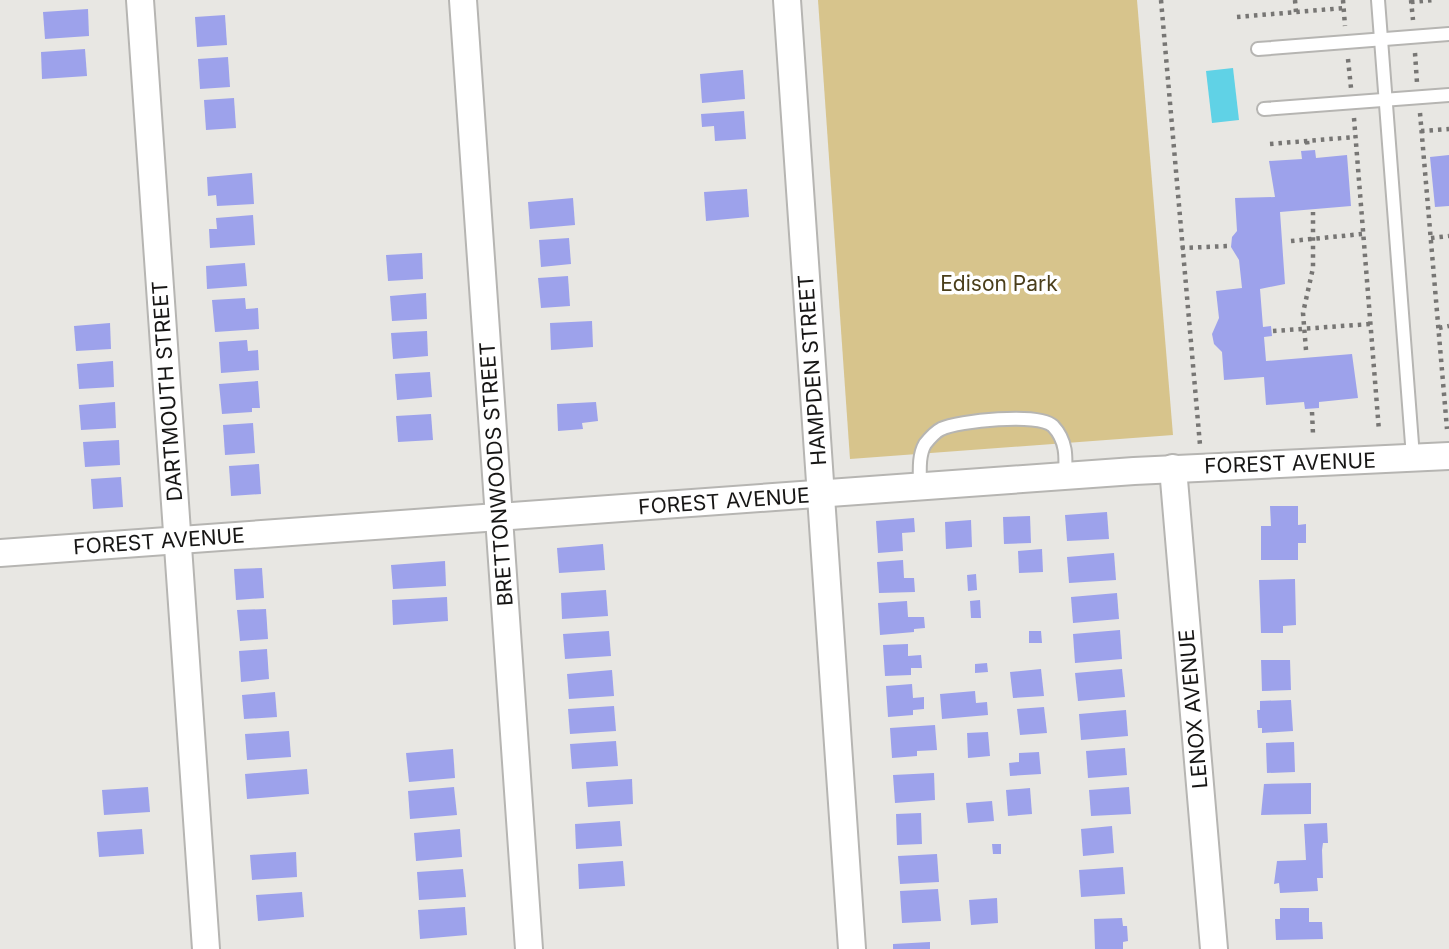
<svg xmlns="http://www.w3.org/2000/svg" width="1449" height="949" font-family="Inter,sans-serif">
	<rect width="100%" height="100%" fill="#e8e7e3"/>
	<!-- green -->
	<path fill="#d7c48c" d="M818,0H1137L1173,435L850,459Z"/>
	<!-- water -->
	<path fill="#60d2e6" d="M1233,68L1239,120L1212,123L1206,71Z"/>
	<!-- building -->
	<g fill="#9da2eb">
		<path d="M88,9L89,36L45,39L43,12Z"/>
		<path d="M225,15L227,45L197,47L195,17Z"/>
		<path d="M85,49L87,76L42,79L41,52Z"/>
		<path d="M228,57L230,87L200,89L198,59Z"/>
		<path d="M743,70L745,99L702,103L700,74Z"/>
		<path d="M234,98L236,128L206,130L204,100Z"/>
		<path d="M744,111L746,139L715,141L714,126L702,127L701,114Z"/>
		<path d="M1315,150L1316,158L1347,155L1351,206L1280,212L1285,284L1260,289L1263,327L1271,326L1272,336L1264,337L1266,361L1352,354L1358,398L1319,402V408L1305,409L1304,402L1266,405L1264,377L1224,380L1222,352L1214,344L1212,334L1219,318L1216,291L1242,288L1239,260L1231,247L1232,237L1237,231L1235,198L1275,197L1269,161L1302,159L1301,151Z"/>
		<path d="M1449,155V206L1435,207L1430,157Z"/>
		<path d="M252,173L254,204L217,206L216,195L208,196L207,177Z"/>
		<path d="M747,189L749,217L706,221L704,192Z"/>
		<path d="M573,198L575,225L530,229L528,202Z"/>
		<path d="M253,215L255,245L210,248L209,229H217L216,218Z"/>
		<path d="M569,238L571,264L541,267L539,240Z"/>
		<path d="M422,253L423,279L388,281L386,255Z"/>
		<path d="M245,263L247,286L207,289L206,266Z"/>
		<path d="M568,276L570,306L541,308L538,278Z"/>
		<path d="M426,293L427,319L392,321L390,296Z"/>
		<path d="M245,298L246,309L258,308L259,329L215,332L212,300Z"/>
		<path d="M592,321L593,347L551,350L550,323Z"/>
		<path d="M110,323L111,349L76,351L74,326Z"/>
		<path d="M427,331L428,356L393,359L391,333Z"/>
		<path d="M247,340L248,351L258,350L259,370L221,373L219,342Z"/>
		<path d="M113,361L114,387L79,389L77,364Z"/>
		<path d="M430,372L432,397L397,400L395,374Z"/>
		<path d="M258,381L260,408H252V412L222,414L219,384Z"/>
		<path d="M115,402L116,428L81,430L79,405Z"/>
		<path d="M596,402L598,421L582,423L583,429L558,431L557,404Z"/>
		<path d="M431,414L433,440L398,442L396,416Z"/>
		<path d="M253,423L255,453L225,455L223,425Z"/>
		<path d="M119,440L120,465L85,467L83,442Z"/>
		<path d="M259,464L261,494L231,496L229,466Z"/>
		<path d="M121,477L123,507L93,509L91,479Z"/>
		<path d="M1270,506H1298V525L1306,524V543H1298V560H1261V526H1271Z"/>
		<path d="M1107,512L1109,539L1067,541L1065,515Z"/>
		<path d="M1030,516L1031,543L1004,544L1003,517Z"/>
		<path d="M914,518L915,532L902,533L903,551L878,553L876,521Z"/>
		<path d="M971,520L972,547L946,549L945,522Z"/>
		<path d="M603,544L605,570L559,573L557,548Z"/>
		<path d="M1042,549L1043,572L1019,573L1018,551Z"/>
		<path d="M1114,553L1116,580L1069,583L1067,557Z"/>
		<path d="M903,560L904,578H914L915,592L879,593L877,562Z"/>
		<path d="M445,561L446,586L393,589L391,565Z"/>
		<path d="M262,568L264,598L236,600L234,569Z"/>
		<path d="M976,574L977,590L968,591L967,575Z"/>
		<path d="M1295,579L1296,625L1283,626V633H1261L1259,580Z"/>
		<path d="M606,590L608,616L562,619L561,593Z"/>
		<path d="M1117,593L1119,619L1073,623L1071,597Z"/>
		<path d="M447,597L448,621L393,625L392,600Z"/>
		<path d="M980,600L981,618H971L970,601Z"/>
		<path d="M907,601L908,617H924L925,628L914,629V632L880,635L878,603Z"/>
		<path d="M266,609L268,639L240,641L237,610Z"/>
		<path d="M1120,630L1122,659L1075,663L1073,634Z"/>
		<path d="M609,631L611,656L565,659L563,634Z"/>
		<path d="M1029,631H1041L1042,643H1029Z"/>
		<path d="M908,644V656L921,655L922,668H911V675L885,676L883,645Z"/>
		<path d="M267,649L269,679L241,682L239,651Z"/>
		<path d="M1261,660H1290L1291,690L1262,691Z"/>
		<path d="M987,663L988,672L975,673V664Z"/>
		<path d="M1041,669L1044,696L1013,698L1010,672Z"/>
		<path d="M1122,669L1125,697L1078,701L1075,673Z"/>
		<path d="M612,670L614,696L569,699L567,674Z"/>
		<path d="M912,684L913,698L924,697V709L913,710V715L888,717L886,686Z"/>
		<path d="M975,691L976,703L987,702L988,715L942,719L940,694Z"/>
		<path d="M275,692L277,717L244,719L242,695Z"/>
		<path d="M1291,700L1293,731L1262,733V728H1258L1257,710H1260V701Z"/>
		<path d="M614,706L616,731L570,734L568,709Z"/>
		<path d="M1044,707L1047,733L1020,735L1017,709Z"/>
		<path d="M1126,710L1128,736L1081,740L1079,714Z"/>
		<path d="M935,725L937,750L917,751V756L892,758L890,728Z"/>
		<path d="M289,731L291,757L247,760L245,734Z"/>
		<path d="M988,732L990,756L968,758L967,733Z"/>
		<path d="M616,741L618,766L572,769L570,744Z"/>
		<path d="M1294,742L1295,772L1267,773L1266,743Z"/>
		<path d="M1125,748L1127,775L1088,778L1086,751Z"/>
		<path d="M453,749L455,778L409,782L406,753Z"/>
		<path d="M1039,752L1041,774L1010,776L1009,763L1019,762V753Z"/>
		<path d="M307,769L309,794L247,799L245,774Z"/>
		<path d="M934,773L935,800L895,803L893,775Z"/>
		<path d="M632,779L633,804L588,807L586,782Z"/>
		<path d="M1311,783V814L1261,815L1264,784Z"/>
		<path d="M148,787L150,812L104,815L102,790Z"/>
		<path d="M454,787L457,815L410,819L408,791Z"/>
		<path d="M1129,787L1131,814L1091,816L1089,790Z"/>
		<path d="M1030,788L1032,814L1008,816L1006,790Z"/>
		<path d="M992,801L994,821L968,823L966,803Z"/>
		<path d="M921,813L922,844L897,845L896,814Z"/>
		<path d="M620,821L622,846L576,849L575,824Z"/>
		<path d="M1327,823L1328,843H1323L1322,850L1323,878H1317L1318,891L1280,893L1279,883L1274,884L1277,861L1306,860L1304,824Z"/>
		<path d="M1112,826L1114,853L1083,856L1081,829Z"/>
		<path d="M142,829L144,854L99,857L97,832Z"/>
		<path d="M460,829L462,857L416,861L414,833Z"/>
		<path d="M992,844H1001V854H993Z"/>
		<path d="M296,852L297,877L252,880L250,855Z"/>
		<path d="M937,854L939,882L900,884L898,856Z"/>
		<path d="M623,861L625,886L579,889L578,864Z"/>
		<path d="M1123,867L1125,894L1081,897L1079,870Z"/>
		<path d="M463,869L466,897L419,900L417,872Z"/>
		<path d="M938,889L941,921L902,923L900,891Z"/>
		<path d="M302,892L304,917L258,921L256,895Z"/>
		<path d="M997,898L998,923L971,925L969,900Z"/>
		<path d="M465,907L467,935L420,939L418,910Z"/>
		<path d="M1280,908H1309V922H1322L1323,939L1276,940L1275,919H1280Z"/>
		<path d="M1122,918L1123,926H1127L1128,941L1123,942V949H1095L1094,919Z"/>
		<path d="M930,942V949H893V944Z"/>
	</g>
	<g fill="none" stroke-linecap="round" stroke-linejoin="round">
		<!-- service casing -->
		<g stroke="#b6b5b2" stroke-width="16">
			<g id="service">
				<path d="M1378,0L1413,457"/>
				<path d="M1258,49L1449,34"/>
				<path d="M1264,109L1449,95"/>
				<path d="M920,487C920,473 918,456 925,444C929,439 935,432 941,429C958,421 1039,412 1053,426C1067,441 1066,457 1065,476"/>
			</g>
		</g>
		<!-- minor casing -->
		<g stroke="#b6b5b2" stroke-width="30">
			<g id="minor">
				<path d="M140,0L206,949"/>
				<path d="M463,0L529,949"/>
				<path d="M787,0L852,949"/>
				<path d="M1173,468L1214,949"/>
				<path d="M0,553L1134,471L1449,456"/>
			</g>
		</g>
		<!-- path -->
		<g stroke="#777674" stroke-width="4.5" stroke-dasharray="3.5 5" stroke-linecap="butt">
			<path d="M1161,0L1200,445"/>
			<path d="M1295,0L1296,12"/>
			<path d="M1343,0L1345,26"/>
			<path d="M1411,0L1413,20"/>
			<path d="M1411,2L1435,0"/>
			<path d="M1237,17L1344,8"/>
			<path d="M1415,53L1417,83"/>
			<path d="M1348,59L1351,88"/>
			<path d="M1420,113L1447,429"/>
			<path d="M1354,118L1379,431"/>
			<path d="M1421,131L1449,129"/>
			<path d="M1307,141L1308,149"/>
			<path d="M1270,144L1355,137"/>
			<path d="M1431,238L1449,236"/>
			<path d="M1291,241L1362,234"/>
			<path d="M1181,248L1228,246"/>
			<path d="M1439,328L1449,326"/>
			<path d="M1273,331L1370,324"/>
			<path d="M1306,350L1303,313L1313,268V212"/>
			<path d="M1312,412L1313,434"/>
		</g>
		<!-- service -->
		<use href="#service" stroke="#fff" stroke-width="12"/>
		<!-- minor -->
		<use href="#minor" stroke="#fff" stroke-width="26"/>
	</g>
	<g text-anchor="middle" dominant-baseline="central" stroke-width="7" stroke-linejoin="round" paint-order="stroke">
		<!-- park labels -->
		<g font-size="21" fill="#4a3e1b" stroke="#fff">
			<text x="999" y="283">Edison Park</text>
		</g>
		<!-- street labels -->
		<g font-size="21" fill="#171615" stroke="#fff">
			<text transform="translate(812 370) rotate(-94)">HAMPDEN STREET</text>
			<text transform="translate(167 391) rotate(-94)">DARTMOUTH STREET</text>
			<text transform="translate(1290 463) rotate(-2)">FOREST AVENUE</text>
			<text transform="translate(496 474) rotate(-94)">BRETTONWOODS STREET</text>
			<text transform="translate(724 501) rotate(-4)">FOREST AVENUE</text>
			<text transform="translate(159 541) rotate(-4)">FOREST AVENUE</text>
			<text transform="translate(1193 709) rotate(-95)">LENOX AVENUE</text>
		</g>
	</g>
</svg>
